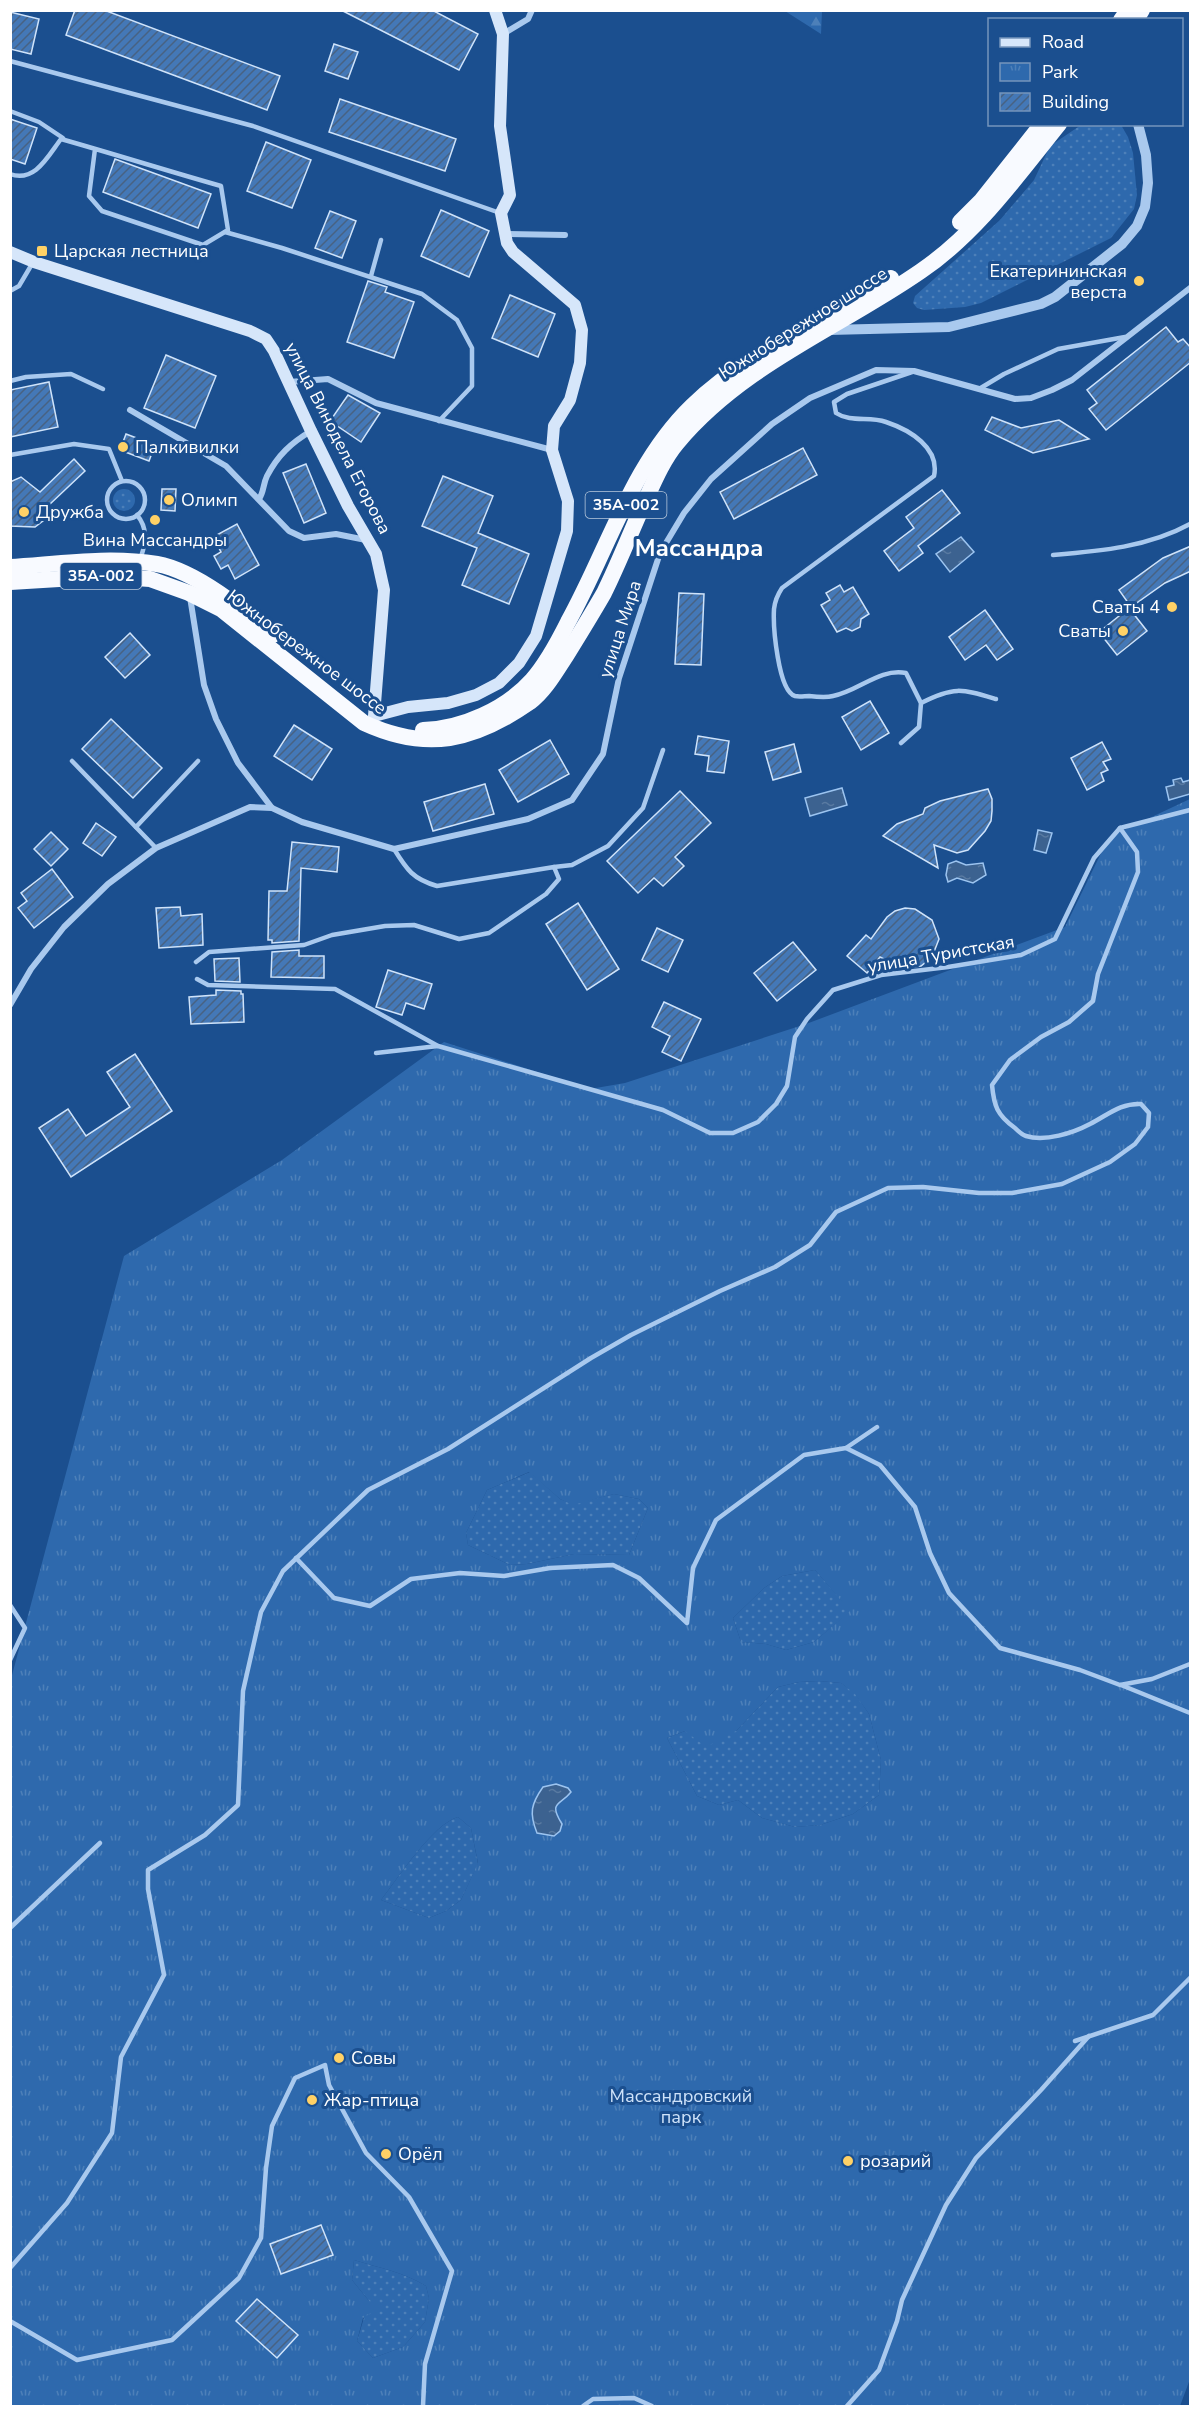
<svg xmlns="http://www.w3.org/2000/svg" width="1201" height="2417" font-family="'Nunito Sans',sans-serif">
	<defs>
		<pattern id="grass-dots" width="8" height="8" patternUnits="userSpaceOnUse" patternTransform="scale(1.5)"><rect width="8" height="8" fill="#2e69ad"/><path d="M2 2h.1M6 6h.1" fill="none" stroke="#4d80b9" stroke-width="1.8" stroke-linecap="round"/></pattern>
		<pattern id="forest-firs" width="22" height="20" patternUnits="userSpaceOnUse" patternTransform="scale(1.5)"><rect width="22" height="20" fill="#2e69ad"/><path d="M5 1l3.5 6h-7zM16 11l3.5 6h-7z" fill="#4d80b9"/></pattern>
		<pattern id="park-tufts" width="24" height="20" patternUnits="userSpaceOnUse" patternTransform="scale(1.5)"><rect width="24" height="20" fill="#2e69ad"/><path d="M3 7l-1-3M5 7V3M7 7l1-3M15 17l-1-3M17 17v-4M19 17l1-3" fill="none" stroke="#4d80b9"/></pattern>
		<pattern id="water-ripples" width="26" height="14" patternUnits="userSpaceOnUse" patternTransform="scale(1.5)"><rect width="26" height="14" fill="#3c6290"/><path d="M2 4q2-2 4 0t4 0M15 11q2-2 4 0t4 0" fill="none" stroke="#597aa1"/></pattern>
		<pattern id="building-hatch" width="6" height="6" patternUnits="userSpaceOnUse" patternTransform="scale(1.5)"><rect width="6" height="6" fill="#4478b7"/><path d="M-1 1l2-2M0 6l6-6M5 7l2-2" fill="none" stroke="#486282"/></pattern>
	</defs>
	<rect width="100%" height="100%" fill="#1b4f8f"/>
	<!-- grass -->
	<g fill="url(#grass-dots)">
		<path d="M1081,125H1121L1128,137L1133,153L1137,195L1134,209L1111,238L981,303L965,307L924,310L917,308L913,303L915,296L1000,220L1034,180L1050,146Z"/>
		<circle cx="124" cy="500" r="11"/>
		<path d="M530,1472L560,1499L573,1504L614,1494L639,1499L648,1508L629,1555L574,1554L527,1564L510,1565L468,1545L466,1533L487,1490Z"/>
		<path d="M815,1570L851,1611L814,1642L786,1650L766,1644L741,1642L733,1618L764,1588L782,1576Z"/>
		<path d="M819,1681L841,1683L855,1693L869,1714L881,1760L879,1795L853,1814L820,1825L795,1827L762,1818L738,1800L719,1805L697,1796L667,1738L685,1731H736L778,1687L799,1682Z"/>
		<path d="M458,1817L471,1828L478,1864L461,1900L446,1911L429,1918L381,1900C398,1878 433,1824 458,1817Z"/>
		<path d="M354,2260C379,2268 404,2272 426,2286L429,2298L425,2322L403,2347L373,2358L357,2341L369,2301L352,2280Z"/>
	</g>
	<!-- forest -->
	<path fill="url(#forest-firs)" d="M785,11H822L821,34Z"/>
	<!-- park -->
	<path fill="url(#park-tufts)" fill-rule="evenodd" d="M1190,799V2379L1180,2406H11V1679L124,1256L282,1160L444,1042L590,1089L625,1083L806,1024L1065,927L1109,837ZM529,1472L560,1499L573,1505L614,1494L639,1499L648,1508L629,1555L574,1554L527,1564L510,1565L468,1545L466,1533L487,1490ZM815,1570L850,1611L814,1642L786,1650L766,1644L741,1642L733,1618L764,1588L782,1576ZM819,1681L841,1683L855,1694L869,1714L881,1760L879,1795L853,1814L820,1825L795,1827L762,1818L738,1800L719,1805L697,1796L667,1738L685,1731L706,1747L736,1731L778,1687L799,1682ZM458,1817L471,1828L478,1863L461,1900L446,1911L429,1918L381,1900C398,1878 433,1824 458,1817ZM354,2260C379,2268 404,2272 426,2286L429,2298L425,2322L403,2347L373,2358L357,2341L363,2318L382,2306L369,2301L352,2280Z"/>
	<!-- water -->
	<g fill="url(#water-ripples)" stroke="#9cc4f0" stroke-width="1.5">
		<path d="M961,537L974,552L950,572L936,554Z"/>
		<path d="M1181,778L1183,782L1190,780V794L1169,800L1166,787L1174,785L1173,780Z"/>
		<path d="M842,788L847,805L810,816L805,798Z"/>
		<path d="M1038,830L1052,833L1046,853L1034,850Z"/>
		<path d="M956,861L966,865L983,863L986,875L973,883L957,878L948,882L946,875L948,864Z"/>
		<path d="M556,1784L568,1788L571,1792C560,1806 548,1801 562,1824L560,1831L554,1836L537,1833C529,1813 531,1804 543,1787Z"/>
	</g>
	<!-- building -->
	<g fill="url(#building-hatch)" stroke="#cfe3fa" stroke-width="1.5">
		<path d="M75,10H104L280,76L267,110L66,35Z"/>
		<path d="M341,10H432L478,34L459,70Z"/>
		<path d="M10,12L39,19L31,54L10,49Z"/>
		<path d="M334,44L358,52L348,79L325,71Z"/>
		<path d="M340,99L456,139L445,171L329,132Z"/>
		<path d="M10,119L37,128L25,164L10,159Z"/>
		<path d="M266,142L311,160L292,208L247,191Z"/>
		<path d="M115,159L211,194L198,228L103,192Z"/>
		<path d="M441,210L489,231L469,277L421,256Z"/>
		<path d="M330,211L356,221L342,258L315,248Z"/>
		<path d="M368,281L387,287L385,292L414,302L394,358L347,342Z"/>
		<path d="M510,295L555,314L538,357L492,338Z"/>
		<path d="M1166,327L1178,342L1183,339L1191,348V362L1106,430L1089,409L1097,403L1087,390Z"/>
		<path d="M166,355L216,376L195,428L144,408Z"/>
		<path d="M49,382L58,427L10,437V390Z"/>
		<path d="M348,395L380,413L361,442L330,421Z"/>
		<path d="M992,417L1021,428L1059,420L1089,439L1033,453L985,430Z"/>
		<path d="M126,434L155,445L149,461L120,450Z"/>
		<path d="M803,448L817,475L734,519L720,492Z"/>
		<path d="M74,459L85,471L49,505L50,512L43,521L35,527L10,526V482L21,477L40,492Z"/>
		<path d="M306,464L326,513L304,523L283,473Z"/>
		<path d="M443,476L493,496L478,533L529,554L509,604L462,585L477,548L422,526Z"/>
		<path d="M162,489H176L175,511L161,510Z"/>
		<path d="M942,490L960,513L918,546L923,553L899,571L884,551L914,528L906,517Z"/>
		<path d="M237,524L259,565L235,579L228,565L221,569L214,556L221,552L213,537Z"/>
		<path d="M1191,546V571L1165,583L1131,607L1119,590L1163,558Z"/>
		<path d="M840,585L844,592L853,587L869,614L861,619L860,627L852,631L846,628L837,632L821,605L830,600L826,593Z"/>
		<path d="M679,593L704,594L701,665L675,664Z"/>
		<path d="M1129,608L1147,631L1117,655L1099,632Z"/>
		<path d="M985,610L1013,649L997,660L986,645L965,660L949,637Z"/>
		<path d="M130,633L150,655L125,678L105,657Z"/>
		<path d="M870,701L889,733L861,750L842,717Z"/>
		<path d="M111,719L162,768L133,798L82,749Z"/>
		<path d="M294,725L332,749L312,780L274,756Z"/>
		<path d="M698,736L729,741L724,773L707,771L709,756L695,754Z"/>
		<path d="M550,740L569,774L518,802L499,770Z"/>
		<path d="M1102,742L1111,759L1103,762L1108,770L1101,773L1104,781L1087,790L1071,758Z"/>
		<path d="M794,744L801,772L773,780L765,752Z"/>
		<path d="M485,784L494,814L433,831L424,802Z"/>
		<path d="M988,789L992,799V811L991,821L985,831L968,850L957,853L934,845L938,868L883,836L897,824L923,814L925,808L940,801Z"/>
		<path d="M680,791L711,823L675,857L684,866L663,886L654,878L638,893L607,861Z"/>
		<path d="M96,823L116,837L102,856L83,843Z"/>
		<path d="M51,832L68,849L51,866L34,849Z"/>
		<path d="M292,842L339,847L337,872L301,868L299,941L272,943V940H268L269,891H287Z"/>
		<path d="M52,869L73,897L34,928L18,908L27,901L21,893Z"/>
		<path d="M578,903L619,969L587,990L546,924Z"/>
		<path d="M180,907L181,916L202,914L203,945L159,948L156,908Z"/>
		<path d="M905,908L915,909L932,920L939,939L932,957L921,966L902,968L880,957L867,973L847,956L866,935L871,939L887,917L895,911Z"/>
		<path d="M657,928L683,940L668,972L642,960Z"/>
		<path d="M793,942L816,970L777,1001L754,973Z"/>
		<path d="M299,950V956H324V978L271,977L272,952Z"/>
		<path d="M239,958L240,982L215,981L214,959Z"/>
		<path d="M388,970L432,984L424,1009L406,1003L402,1015L376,1007Z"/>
		<path d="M216,990L241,991V994H243L244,1022L191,1024L189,997L216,995Z"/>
		<path d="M664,1002L701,1019L681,1061L662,1052L670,1036L652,1027Z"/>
		<path d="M135,1054L172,1111L71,1177L39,1128L68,1109L86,1136L130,1107L107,1072Z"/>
		<path d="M321,2225L333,2255L281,2274L270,2244Z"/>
		<path d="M257,2299L298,2335L277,2358L236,2321Z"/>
	</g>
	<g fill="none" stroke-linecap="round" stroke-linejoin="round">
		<!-- service -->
		<g stroke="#a9c9ee" stroke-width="4.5">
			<path d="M10,61L253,126L500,213"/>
			<path d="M10,111L39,122L63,138"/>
			<path d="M10,174C35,183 48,156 61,139C114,154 168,171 221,186L228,230L203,245L102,211L89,196L95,149"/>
			<path d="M225,232L282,248L422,294L457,320L472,348V386L439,421"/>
			<path d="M371,276L381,240"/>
			<path d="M10,291L19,286L32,264"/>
			<path d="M10,381L26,377L71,374L103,389"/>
			<path d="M979,389L1004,374L1058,349L1125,337"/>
			<path d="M10,455L74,444L109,449L122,481"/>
			<circle cx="126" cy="500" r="19"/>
			<path d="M137,515C148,528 146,542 141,557"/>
			<path d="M1053,555C1101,551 1148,547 1190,524"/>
			<path d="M921,703C954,686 962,689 996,699"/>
			<path d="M901,743L919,727L921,703L906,673C879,668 859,691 833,696C826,698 817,697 809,696C805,696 799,697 795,696C778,691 773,626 774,609C775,600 778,594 782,588L934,476C940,448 910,430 886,422C869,416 851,423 836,413L834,402L847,394L912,372"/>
			<path d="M72,761L156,848"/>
			<path d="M136,827L198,761"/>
			<path d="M554,867L572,865L608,846L643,808L663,750"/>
			<path d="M196,962L209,952L304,945L332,935L385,926L414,925L459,939L489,933L546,894L559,879L554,867L437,886C413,879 407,870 394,849"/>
			<path d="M197,979L208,985L335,989L438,1046L663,1110L710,1133H733L758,1122L776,1104L787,1086L795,1037L807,1019L833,990L881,975L948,967L1021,955L1055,939L1094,858L1120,828L1190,810"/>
			<path d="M376,1053L438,1046"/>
			<path d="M846,1448L880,1465L915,1507L930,1553L949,1593L1000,1648L1080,1670L1120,1685L1152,1679L1190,1664"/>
			<path d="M296,1558L334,1598L370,1606L411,1579L460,1573L504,1576L550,1568L613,1565L639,1578L687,1623L693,1568L716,1520L804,1455L846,1448L877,1427"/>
			<path d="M10,1605L25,1628L10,1660"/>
			<path d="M1121,1685L1190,1713"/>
			<path d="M10,1928L100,1843"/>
			<path d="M1075,2041L1153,2015L1190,1978"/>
			<path d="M10,2268L67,2203L112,2133L121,2057L164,1975L148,1889V1870L205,1835L238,1805L243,1691L261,1612L283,1571L368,1490L448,1449L591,1358L631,1335L720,1291L775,1267L810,1245L836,1212L888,1188L923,1187L979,1193H1012L1062,1184L1110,1162L1135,1144L1148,1127L1149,1113L1141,1104C1120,1103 1108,1115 1090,1124C1073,1133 1045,1142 1026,1136C1023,1135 1018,1131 1015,1128C997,1115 994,1106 992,1085L1010,1060L1041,1037L1069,1022L1093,1001L1098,974L1138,872L1137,852L1120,828"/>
			<path d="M10,2321L77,2360L172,2340L239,2278L261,2238L266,2168L272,2126L295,2078L325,2065L329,2085L366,2153L409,2197L452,2271L425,2364L423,2406"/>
			<path d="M583,2406L593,2399L634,2398L652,2406"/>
			<path d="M847,2406L879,2370L897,2321L902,2300L946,2205L976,2158L1041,2090L1089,2036"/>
		</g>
		<!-- minor -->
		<g stroke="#a9c9ee" stroke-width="6">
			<path d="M503,34L528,19L532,10"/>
			<path d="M505,234L565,235"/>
			<path d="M289,382L328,379L376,403L552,450"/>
			<path d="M130,410L226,466L289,531L304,538L336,534L366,540"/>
			<path d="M259,499C264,492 263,484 267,476C278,455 291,443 311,431"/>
			<path d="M190,597L204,685L216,719L238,763L272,808L302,822L394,849L528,819L572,800L603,754L619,678L660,553L684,513L711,479L772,424L810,398L876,370L914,371L1015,399L1031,398L1052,390L1072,380L1190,288"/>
			<path d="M10,1005L31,969L64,927L108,884L156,848L250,807L272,808"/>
		</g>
		<!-- tertiary -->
		<path stroke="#a9c9ee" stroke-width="10" d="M829,330L949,327L1041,304L1055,297L1122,244L1137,226L1145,207L1148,183L1146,155L1138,124"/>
		<!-- secondary -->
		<path stroke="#d6e6fa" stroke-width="12" d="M10,252L34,262L250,331L266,339L274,351L311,431L348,506L376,554L384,590L374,716L408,707L448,703L476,695L499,683L519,663L536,636L567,531L568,501L552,450L554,426L570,400L580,363L582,330L575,305L513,252L507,243L501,213L510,195L500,126L503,34L495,10"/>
		<!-- trunk -->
		<g stroke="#f8faff" stroke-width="16">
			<path d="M1121,20L1128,10"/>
			<path d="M1136,20L1142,10"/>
			<path d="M960,222L981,201L1042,124"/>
			<path d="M10,567C58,564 109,556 157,564C196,571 243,610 273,635"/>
			<path d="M10,582L108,576L150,579L189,593L221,609L364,723C427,752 474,741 530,702C545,691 556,671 566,656C579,635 592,614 604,593C617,567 628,539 640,512C651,489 661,462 677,443C743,364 839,328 921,271C977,233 1017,176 1059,124"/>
			<path d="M423,730C462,729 506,709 532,680C547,663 558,642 568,622C608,550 632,464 692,406C750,350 825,321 891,278"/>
		</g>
	</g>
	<!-- markers -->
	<g fill="#ffd166" stroke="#1b4f8f" stroke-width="2">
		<rect x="36" y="245" width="12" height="12" rx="3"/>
		<circle cx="1139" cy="281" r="6"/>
		<circle cx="123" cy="447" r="6"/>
		<circle cx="169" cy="500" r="6"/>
		<circle cx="24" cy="512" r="6"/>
		<circle cx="155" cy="520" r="6"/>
		<circle cx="1172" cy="607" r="6"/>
		<circle cx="1123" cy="631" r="6"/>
		<circle cx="339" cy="2058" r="6"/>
		<circle cx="312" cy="2100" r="6"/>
		<circle cx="386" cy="2154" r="6"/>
		<circle cx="848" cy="2161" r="6"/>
	</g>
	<g text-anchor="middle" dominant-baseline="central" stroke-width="6" stroke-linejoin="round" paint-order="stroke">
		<!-- shield labels -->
		<g fill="#1b4f8f" stroke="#bbcadd" stroke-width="1.5">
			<rect x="585.5" y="492" width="81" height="26" rx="4.5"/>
			<rect x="60.5" y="563" width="81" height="26" rx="4.5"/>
		</g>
		<g font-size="16" font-weight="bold" fill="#fff">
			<text x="626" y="505">35А-002</text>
			<text x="101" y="576">35А-002</text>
		</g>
		<!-- poi labels -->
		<g font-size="18" fill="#fff" stroke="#1b4f8f" text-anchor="start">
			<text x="54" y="251">Царская лестница</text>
			<text x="1127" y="271" text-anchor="end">Екатерининская<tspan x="1127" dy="21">верста</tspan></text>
			<text x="135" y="447">Палкивилки</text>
			<text x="181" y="500">Олимп</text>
			<text x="36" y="512">Дружба</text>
			<text x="155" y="540" text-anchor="middle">Вина Массандры</text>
			<text x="1160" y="607" text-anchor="end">Сваты 4</text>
			<text x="1111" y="631" text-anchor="end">Сваты</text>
			<text x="351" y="2058">Совы</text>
			<text x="324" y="2100">Жар-птица</text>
			<text x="398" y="2154">Орёл</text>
			<text x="860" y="2161">розарий</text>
		</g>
		<!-- street labels -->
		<g font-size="18" fill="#fff" stroke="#1b4f8f">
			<text transform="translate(803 323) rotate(-32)">Южнобережное шоссе</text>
			<text transform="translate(338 438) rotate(63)">улица Винодела Егорова</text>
			<text transform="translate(620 629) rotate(-72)">улица Мира</text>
			<text transform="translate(307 652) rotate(37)">Южнобережное шоссе</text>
			<text transform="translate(941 954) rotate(-10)">улица Туристская</text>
		</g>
		<!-- park labels -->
		<g font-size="18" fill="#cfe3fa" stroke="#1b4f8f">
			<text x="681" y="2096">Массандровский<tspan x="681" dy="21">парк</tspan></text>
		</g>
		<!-- district labels -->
		<g font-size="24" font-weight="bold" fill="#fff" stroke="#1b4f8f">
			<text x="699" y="548">Массандра</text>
		</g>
	</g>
	<!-- border -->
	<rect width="1201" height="2417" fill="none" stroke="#ffffff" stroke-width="24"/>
	<!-- legend -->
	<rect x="988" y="18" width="195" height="108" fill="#1b4f8f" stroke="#7695bc" stroke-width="1.5"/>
	<rect x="1000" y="38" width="30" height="9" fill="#d6e6fa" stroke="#7695bc" stroke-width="1.5"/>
	<text x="1042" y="48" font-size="18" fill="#ffffff">Road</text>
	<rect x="1000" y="63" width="30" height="18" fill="url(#park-tufts)" stroke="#7695bc" stroke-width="1.5"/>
	<text x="1042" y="78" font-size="18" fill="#ffffff">Park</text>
	<rect x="1000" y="93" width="30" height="18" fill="url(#building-hatch)" stroke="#7695bc" stroke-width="1.5"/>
	<text x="1042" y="108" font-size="18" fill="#ffffff">Building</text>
</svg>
